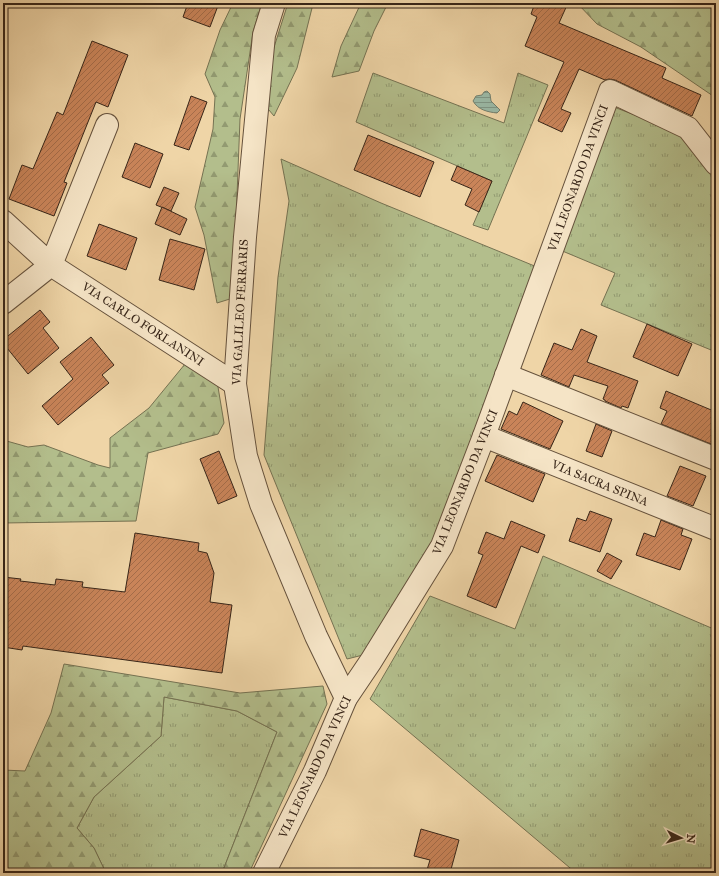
<svg xmlns="http://www.w3.org/2000/svg" width="719" height="876" font-family="'IM FELL Great Primer',serif">
	<defs>
		<pattern id="grass-tufts" width="24" height="20" patternUnits="userSpaceOnUse"><rect width="24" height="20" fill="#b3be8c"/><path d="M3 7l-1-3M5 7V3M7 7l1-3M15 17l-1-3M17 17v-4M19 17l1-3" fill="none" stroke="#929a71"/></pattern>
		<pattern id="forest-firs" width="22" height="20" patternUnits="userSpaceOnUse"><rect width="22" height="20" fill="#b3be8c"/><path d="M5 1l3.5 6h-7zM16 11l3.5 6h-7z" fill="#929a71"/></pattern>
		<pattern id="water-rules" width="6" height="5" patternUnits="userSpaceOnUse"><rect width="6" height="5" fill="#9ab9a6"/><path d="M0 2.5h6" fill="none" stroke="#7e9686"/></pattern>
		<pattern id="building-hatch" width="6" height="6" patternUnits="userSpaceOnUse"><rect width="6" height="6" fill="#c98459"/><path d="M-1 1l2-2M0 6l6-6M5 7l2-2" fill="none" stroke="#a46c49"/></pattern>
	</defs>
	<rect width="100%" height="100%" fill="#efd5a7"/>
	<filter id="stains"><feTurbulence type="fractalNoise" baseFrequency=".005" numOctaves="4"/><feColorMatrix values="0 0 0 0 .2 0 0 0 0 .09 0 0 0 0 .02 0 0 0 .5 -.17"/></filter>
	<radialGradient id="worn" r=".72"><stop offset=".6" stop-color="#630" stop-opacity="0"/><stop offset="1" stop-color="#630" stop-opacity=".3"/></radialGradient>
	<!-- grass -->
	<g fill="url(#grass-tufts)" stroke="#757252">
		<path d="M373,73L504,123L518,73L548,85L488,230L473,225L492,181L356,122Z"/>
		<path d="M614,107L684,134L716,176V352L601,305L615,273L560,250Z"/>
		<path d="M281,159L381,203L537,267L447,516L367,654L347,659L264,455L278,277L289,201Z"/>
		<path d="M543,556L716,630V873H576L370,699L430,596L515,629Z"/>
		<path d="M164,697L237,711L277,732L222,873H106L94,848L77,828L94,797L161,736Z"/>
	</g>
	<!-- forest -->
	<g fill="url(#forest-firs)" stroke="#757252">
		<path d="M233,3H262L253,32L240,119L233,298L217,303L204,235L195,207L213,129L215,97L205,74L220,30Z"/>
		<path d="M288,3H315L312,8L297,68L274,116L263,103L270,60Z"/>
		<path d="M361,3H388L374,31L359,71L332,77L341,46Z"/>
		<path d="M577,3H716V98L641,47L597,24Z"/>
		<path d="M185,364L217,381L224,423L218,434L148,453L136,521L3,523V440L28,447L44,445L98,465L110,468V438L149,408Z"/>
		<path d="M64,664L240,693L323,686L327,704L249,873H222L277,732L237,711L164,697L161,736L94,797L77,828L94,848L106,873H3V770L25,771L51,713Z"/>
	</g>
	<!-- water -->
	<path fill="url(#water-rules)" stroke="#727e6d" d="M487,91L490,94L491,101L500,110L497,113C488,112 478,110 473,101L476,96L482,95L484,92Z"/>
	<!-- building -->
	<g fill="url(#building-hatch)" stroke="#372518">
		<path d="M188,3H219L210,27L183,17Z"/>
		<path d="M535,3H568L559,23L666,68L662,78L701,95L692,116L615,80L609,79L605,80L579,69L561,109L571,113L562,132L538,121L564,62L525,46L537,17L531,14Z"/>
		<path d="M92,41L128,55L108,107L96,102L64,182L67,183L54,216L9,199L22,165L33,169L57,112L63,115Z"/>
		<path d="M191,96L207,102L189,150L174,145Z"/>
		<path d="M368,135L434,162L420,197L354,170Z"/>
		<path d="M135,143L163,154L150,188L122,177Z"/>
		<path d="M457,166L492,181L479,212L465,205L472,189L451,180Z"/>
		<path d="M164,187L179,193L171,211L156,205Z"/>
		<path d="M162,207L187,219L180,235L155,224Z"/>
		<path d="M99,224L137,238L126,270L87,256Z"/>
		<path d="M170,239L205,249L194,290L159,280Z"/>
		<path d="M40,310L50,322L43,328L59,348L28,374L3,343V340Z"/>
		<path d="M647,324L692,344L678,376L633,357Z"/>
		<path d="M581,329L597,336L587,362L638,381L628,408L622,406L621,408L605,401V400L603,399L608,386L574,375L569,387L541,375L554,343L572,350Z"/>
		<path d="M91,337L114,365L102,375L109,383L58,425L42,406L73,379L60,362Z"/>
		<path d="M666,391L716,412V446L661,424L667,411L660,408Z"/>
		<path d="M523,402L563,421L550,449L501,429L509,411L517,415Z"/>
		<path d="M596,424L612,431L602,457L586,451Z"/>
		<path d="M219,451L237,496L218,504L200,459Z"/>
		<path d="M497,455L545,474L533,502L485,481Z"/>
		<path d="M680,466L706,476L693,506L667,496Z"/>
		<path d="M590,511L612,519L600,552L569,541L577,518L586,521Z"/>
		<path d="M661,520L683,529L681,535L692,539L680,570L636,555L644,533L655,537Z"/>
		<path d="M511,521L545,535L538,553L521,546L496,608L467,596L483,555L478,553L486,532L504,539Z"/>
		<path d="M135,533L199,543L198,551L207,553L214,573L210,602L232,605L222,673L23,646L22,650L3,647V577L21,579L20,581L55,585L56,579L83,582L82,587L125,592Z"/>
		<path d="M607,553L622,561L611,579L597,571Z"/>
		<path d="M421,829L459,840L450,873H426L430,860L414,856Z"/>
	</g>
	<g fill="none" stroke-linecap="round" stroke-linejoin="round">
		<!-- minor casing -->
		<g stroke="#65513c" stroke-width="24">
			<g id="minor">
				<path d="M274,3L264,35L245,237L235,384L246,456L261,504L316,636L346,698"/>
				<path d="M3,221L51,265L107,125"/>
				<path d="M3,303L51,265L235,384"/>
				<path d="M506,375L716,459"/>
				<path d="M484,436L716,529"/>
				<path d="M264,873L315,771L346,698L371,661L442,546L484,436L610,91L688,128L716,164"/>
			</g>
		</g>
		<!-- minor -->
		<use href="#minor" stroke="#f5e4c6" stroke-width="22"/>
	</g>
	<g text-anchor="middle" dominant-baseline="central" stroke-width="3" stroke-linejoin="round" paint-order="stroke">
		<!-- street labels -->
		<g font-size="12" fill="#372518" stroke="#f5e4c6">
			<text transform="translate(578 178) rotate(-70)">VIA LEONARDO DA VINCI</text>
			<text transform="translate(240 312) rotate(-87)">VIA GALILEO FERRARIS</text>
			<text transform="translate(143 324) rotate(33)">VIA CARLO FORLANINI</text>
			<text transform="translate(465 482) rotate(-68)">VIA LEONARDO DA VINCI</text>
			<text transform="translate(600 483) rotate(22)">VIA SACRA SPINA</text>
			<text transform="translate(315 767) rotate(-65)">VIA LEONARDO DA VINCI</text>
		</g>
	</g>
	<!-- margin -->
	<rect width="719" height="876" fill="none" stroke="#efd5a7" stroke-width="16"/>
	<rect x="4" y="4" width="711" height="868" fill="none" stroke="#372518" stroke-width="2"/>
	<rect x="8" y="8" width="703" height="860" fill="none" stroke="#372518"/>
	<!-- north arrow -->
	<g transform="translate(681 838) rotate(95)" stroke="#f5e4c6" stroke-width="3" paint-order="stroke">
	<path d="M0-3L7 15L0 10L-7 15Z" fill="#372518"/>
	<text y="-6" font-size="11" font-weight="bold" text-anchor="middle" fill="#372518">N</text>
	</g>
	<rect width="100%" height="100%" filter="url(#stains)"/>
	<rect width="100%" height="100%" fill="url(#worn)"/>
</svg>
